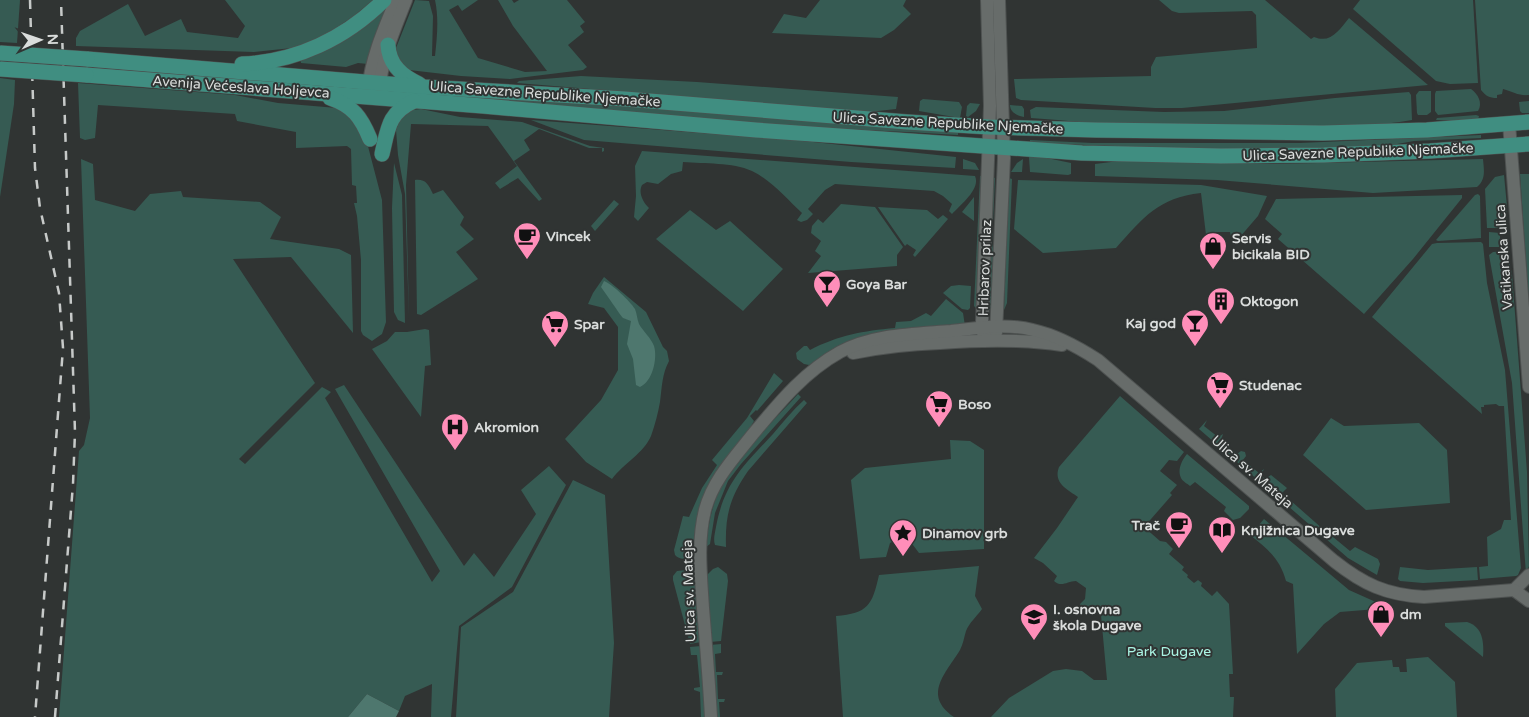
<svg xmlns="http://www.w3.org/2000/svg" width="1529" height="717" font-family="'Varela Round',sans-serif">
	<rect width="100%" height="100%" fill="#303433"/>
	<!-- green -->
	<g fill="#365b53">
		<path d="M0,0H20L17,43L0,42Z"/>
		<path d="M225,0H373L354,16L333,30L308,43L292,48L254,52L76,46V38L80,31L128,4L145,36L181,19L187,32L238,38L245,26Z"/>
		<path d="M392,0L368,64L358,63L346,67L301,63L300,57Z"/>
		<path d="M415,0L429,1L433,16L432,56H435C437,38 439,18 435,0H478L462,11L458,5L449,10L478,58L525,72L547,71L513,26L498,0H512L514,3L519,0H567L585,22L580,26L584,32L568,45L587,67L583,70L510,79L461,76L409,70C401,64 397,58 396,48Z"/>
		<path d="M820,0H906L903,6L911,14L894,30L881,38L772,33L784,14L806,18Z"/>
		<path d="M1159,0H1265L1311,39L1314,37C1331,44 1339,30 1349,18L1428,85L1182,108H1155L1021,100L1016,98L1014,79L1151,76V67L1156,57L1257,48L1256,15L1252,11L1179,13L1172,11Z"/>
		<path d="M1360,0H1473L1478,83L1450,84L1436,81L1353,9Z"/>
		<path d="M1475,0H1529V95C1519,96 1513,92 1503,89L1502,94L1497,95V98C1489,98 1486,96 1481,90Z"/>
		<path d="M581,76L697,82L898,97L896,109L869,112L517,83L519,81Z"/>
		<path d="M0,78L15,80L14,104L0,197Z"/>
		<path d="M78,83L235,95L278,103L337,108L343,111L364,131L382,200L386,322L382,334L372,341L363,335L361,331V260L357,216L354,203H357L356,186L352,185L351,149L347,146L296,148V132L237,121L235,114L98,105L95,138L85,140L80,138Z"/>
		<path d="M1471,89C1478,94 1483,103 1478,111L1438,115L1435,111V94L1436,91Z"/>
		<path d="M1419,91H1431V112L1427,115H1418L1417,113L1416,95Z"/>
		<path d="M1409,92L1411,95L1412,120C1379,126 1346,126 1313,127C1255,128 1196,128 1137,126C1102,125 1066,120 1031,118L1030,110L1036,107L1164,112L1224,111L1335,98Z"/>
		<path d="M500,97L958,132V135C902,131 847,130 791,126C680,118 569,107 459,98Z"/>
		<path d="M923,99L959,102L962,107L960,118L919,111L920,101Z"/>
		<path d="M1529,101V113H1522L1520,111L1519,102Z"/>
		<path d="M970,103L980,104L976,111L968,117L966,116L967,106Z"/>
		<path d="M1010,105L1022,106L1024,109V117C1017,116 1010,112 1010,105Z"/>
		<path d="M421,109L460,117L522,122L590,146L604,148V151L602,152V148H589L539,129L524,140L530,150L514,161L542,199L539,201L518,178L500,189L495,183L517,166L488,126L411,124L406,185L409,319L405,194L398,155L396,130L400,119L412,110Z"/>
		<path d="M1476,115L1479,116L1478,120L1460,121L1436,120L1437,118Z"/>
		<path d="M531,120L794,140L956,157L955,168L851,162L584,140Z"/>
		<path d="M1481,135V138L1414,141L1386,146L1289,149H1197L1030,143V140L1092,143H1300Z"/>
		<path d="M642,151L975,176C981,189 960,205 952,214L949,211L952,204L943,196L934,191L835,184L825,190L808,209L813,214L807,220L801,222L797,220L802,213C787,199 771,180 752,171C732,162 705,164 683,162L682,171L671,174L658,184L647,182L642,185C638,193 643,202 649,208L638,221L634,217L636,196L635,166Z"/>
		<path d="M1029,157H1042L1071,163V174L1068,175L1030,172Z"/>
		<path d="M81,159L93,164L95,200L135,211L150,194L181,191L183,197L260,202L281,217L270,239L339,249L351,255L353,333L291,257L233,259L315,383L239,459L245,464L322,387L331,392L325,398L432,582L440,571L335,389L344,385L464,566L474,553L494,577L536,514L521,490L549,466L566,485L512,587L459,626L451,717H431L432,684L405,696L399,711L367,694L348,717H59L79,451L84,445L90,418Z"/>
		<path d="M963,159L975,163L979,170L963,169Z"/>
		<path d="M1023,159L1022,172H1011L1017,163Z"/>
		<path d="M1483,159C1484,170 1486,180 1477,187L1373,193L1217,180L1095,176V164L1119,161L1276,164Z"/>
		<path d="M394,163L402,195L405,323L398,320L394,312L392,208Z"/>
		<path d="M1520,174H1529V303Z"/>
		<path d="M1504,175L1507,207L1506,228H1487L1485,189L1495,177Z"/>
		<path d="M980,176H982L977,309L974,306Z"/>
		<path d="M992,177L995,178L992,243L995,261L993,310H987Z"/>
		<path d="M1009,178L1012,179L1007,303L1004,310Z"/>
		<path d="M415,180C426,179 428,184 433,194L443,190L464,217L460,225L474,239L456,252L478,279L421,315L417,314Z"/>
		<path d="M1018,180L1201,185L1267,196L1258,216L1233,245L1230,232H1212V239L1207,238L1206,235L1201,193C1158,198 1144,217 1116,248L1043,253L1014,229Z"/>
		<path d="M1478,194L1480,196L1481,238L1438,241L1436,240L1475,195Z"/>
		<path d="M1462,195V198L1413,259L1364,314L1278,239L1282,234L1265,219L1276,199Z"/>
		<path d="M974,197V221L962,212Z"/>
		<path d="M614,200L619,204L595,231L591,226Z"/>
		<path d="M841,204L875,207L903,247L897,255V266L808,273L821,256L815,251L821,241L811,233L812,226L818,219L823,223Z"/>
		<path d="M878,207L927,210L938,219L943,215L948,219L915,257L913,255L916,250L907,244L905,246Z"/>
		<path d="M690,210L716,230L730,221L783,269L743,311L656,239Z"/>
		<path d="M1489,232L1500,233V247H1489Z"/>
		<path d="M1481,242L1483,244L1487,283L1505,370L1521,568L1518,575L1516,576L1480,579L1479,567L1488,566L1487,537L1501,529L1504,520H1511L1504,406H1499L1496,404L1484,405V407H1481L1482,414L1372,317L1432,244L1437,243Z"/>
		<path d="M1507,251L1512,274L1527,472L1529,566L1526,574L1512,383L1489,255L1493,252Z"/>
		<path d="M604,277L646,312L663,347L667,351L669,361C662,374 662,387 660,402C658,413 655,425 651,436C644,453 623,464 612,479L586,462L565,439L601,400L618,370V327L604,308L588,304L593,293Z"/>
		<path d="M959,285L971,286L970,308L968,310L962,309L943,293L951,286Z"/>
		<path d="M946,299L963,313L965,326L829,353L809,365L804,364L797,359L796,353L804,346H807L810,350C839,335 863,331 895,328L896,322L911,321L926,313L931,316Z"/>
		<path d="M425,329L429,330L431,365L425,366L421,417L372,349L387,341L395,332H407Z"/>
		<path d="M774,373L783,381L757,411L756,410L750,416L754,421L698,516L691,555C686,560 680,560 675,555L674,550L683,516L689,517L702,488L717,465L712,460L747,418Z"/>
		<path d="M798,394L801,397L741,464L728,481L715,513L710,544L706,547C708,525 712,503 723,483C739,452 774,421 798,394Z"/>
		<path d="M1120,396L1184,452L1177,461L1169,460L1160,471L1177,485L1170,493L1172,495L1144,527L1160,541L1166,542L1173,549L1169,554L1184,567L1182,570L1188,575L1187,577L1194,583L1198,580L1202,583L1201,586L1212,596L1217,591L1229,604L1233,674H1229L1230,697H1234L1233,717H991L1009,698L1053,671L1066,669L1082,671L1094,680H1107L1101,615L1099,613L1081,608L1080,604L1085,599L1086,588L1076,581C1067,581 1062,588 1054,581L1057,576L1043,563L1034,558L1057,528L1078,497C1067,489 1053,483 1059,467Z"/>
		<path d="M804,400L807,403L748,471C730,497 725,515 726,547L715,545C713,539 715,533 716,527C724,483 744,465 773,434C783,422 793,410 804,400Z"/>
		<path d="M1331,418L1344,426L1419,423L1447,450L1450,503L1366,510L1303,455Z"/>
		<path d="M1207,420L1204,426L1218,437L1223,434L1221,440L1237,454L1241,451L1245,452L1246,456L1243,460L1259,473L1264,469L1261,475L1265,479L1271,475L1287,488L1282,493L1324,530L1330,526L1327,532L1350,551L1355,547L1378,559L1380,564L1377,575L1348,558L1199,429Z"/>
		<path d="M950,440L970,441L984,450V549L919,553L910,541L902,537L890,543L886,557L860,559L851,480L865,468L951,459Z"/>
		<path d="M1187,454L1249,506V509L1240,518L1233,520L1224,511L1226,507L1195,482L1190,486C1188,484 1182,481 1181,478C1177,470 1182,460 1187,454Z"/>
		<path d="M573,480L605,495L614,643L609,717H456L461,627L513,592Z"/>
		<path d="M1264,519L1349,590L1378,603L1377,609L1340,612L1324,624L1297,654L1293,584L1286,581C1280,559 1268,549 1250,535Z"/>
		<path d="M979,566L975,596L982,609C977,616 969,623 966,631C964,638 963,644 960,650C946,673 922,695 954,717H843L836,616C868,613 872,606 879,575Z"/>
		<path d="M718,567L727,574L728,581L721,641L710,642L707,575L713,569Z"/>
		<path d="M1400,567L1428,570L1477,567L1478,580L1423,583L1400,581L1398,579Z"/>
		<path d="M687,570L694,577L701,642L690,644L673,580V576L677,571Z"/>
		<path d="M1467,622C1483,627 1484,642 1483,657L1445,626V623Z"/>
		<path d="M721,644V653L715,654L716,672H723L722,675H717L718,699H725L724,702H719L720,717H716L710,645Z"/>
		<path d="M701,646L706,717H701L700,692L694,690V688L700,687L697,655H691L690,647Z"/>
		<path d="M1428,657L1455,682L1457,717H1336L1335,689L1357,663L1392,660L1393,667H1399L1400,672H1407L1406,659Z"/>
	</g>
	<!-- forest -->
	<g fill="#4e776e">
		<path d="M604,281C612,284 630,301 635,309C637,314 637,319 639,324C643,331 651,338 654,346C658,359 652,382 640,387L636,385L633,359L627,344L631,321C628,320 626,319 623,318C621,316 604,291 601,287Z"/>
		<path d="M367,694L399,711L396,717H348Z"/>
	</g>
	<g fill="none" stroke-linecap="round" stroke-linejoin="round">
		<!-- minor casing -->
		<g stroke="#4e5251" stroke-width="14">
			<g id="minor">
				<path d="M987,0L990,106L982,323L983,333L990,340"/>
				<path d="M368,90C371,58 384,29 396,0"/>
				<path d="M379,93C382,57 393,33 406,0"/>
				<path d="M1509,123L1529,387"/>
				<path d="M996,333L1004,158L999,0"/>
				<path d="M853,353C882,347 911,344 940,343C981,340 1022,339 1062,345"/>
				<path d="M1514,590L1529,575"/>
				<path d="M1514,590L1529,601"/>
				<path d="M711,717C709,681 706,644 703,608C701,575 697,542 705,510C713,480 734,458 753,434C779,403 804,372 840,352C874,334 914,334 951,331C978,328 1006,323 1033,330C1056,335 1078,347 1098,360L1334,561C1363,584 1386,595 1424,597L1514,590"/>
			</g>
		</g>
		<!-- major casing -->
		<g stroke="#4e5251" stroke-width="16">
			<g id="major">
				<path d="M388,45C389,65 402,76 419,84"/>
				<path d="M87,59L425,87L625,99L907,122L989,127L1096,130L1323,133L1427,130L1529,122"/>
				<path d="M242,64C296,62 346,38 384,0"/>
				<path d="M86,75L483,106L756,130L1082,153L1221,156L1324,155L1430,151L1529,144"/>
				<path d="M330,98C353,106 361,117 370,139"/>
				<path d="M382,154C388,129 388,113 414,101"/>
			</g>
		</g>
		<!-- minor -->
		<use href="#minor" stroke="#676c6a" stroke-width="12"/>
		<!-- major -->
		<use href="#major" stroke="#408e81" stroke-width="15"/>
		<!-- rail -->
		<g stroke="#c7cac9" stroke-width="2.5" stroke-dasharray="9 9" stroke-linecap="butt">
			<path d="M30,0L35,168L40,208L59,293L63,348L35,717"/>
			<path d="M55,717L73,484L75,432L61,0"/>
		</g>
		<!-- major-bridge casing -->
		<g stroke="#4e5251" stroke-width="16" stroke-linecap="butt">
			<g id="major-bridge">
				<path d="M0,53L87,59"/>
				<path d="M0,69L86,75"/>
			</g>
		</g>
		<!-- major-bridge -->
		<use href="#major-bridge" stroke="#408e81" stroke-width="15"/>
	</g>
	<!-- icons -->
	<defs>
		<g id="cafe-pin" transform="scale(1.4375)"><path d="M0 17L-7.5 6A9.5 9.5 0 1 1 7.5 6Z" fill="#ff8eb9" stroke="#303433"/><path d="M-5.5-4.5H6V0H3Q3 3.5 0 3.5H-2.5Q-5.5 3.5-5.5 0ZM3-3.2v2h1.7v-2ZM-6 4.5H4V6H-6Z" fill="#111"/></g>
		<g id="shop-pin" transform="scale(1.4375)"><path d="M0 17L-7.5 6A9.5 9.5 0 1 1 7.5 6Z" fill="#ff8eb9" stroke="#303433"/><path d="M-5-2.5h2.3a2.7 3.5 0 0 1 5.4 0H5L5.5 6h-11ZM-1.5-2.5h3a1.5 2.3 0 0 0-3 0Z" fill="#111"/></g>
		<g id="bar-pin" transform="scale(1.4375)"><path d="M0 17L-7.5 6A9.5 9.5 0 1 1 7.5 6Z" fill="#ff8eb9" stroke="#303433"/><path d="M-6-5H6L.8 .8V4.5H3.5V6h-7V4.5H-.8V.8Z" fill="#111"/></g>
		<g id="building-pin" transform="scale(1.4375)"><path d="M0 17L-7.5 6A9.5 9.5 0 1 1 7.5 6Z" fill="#ff8eb9" stroke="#303433"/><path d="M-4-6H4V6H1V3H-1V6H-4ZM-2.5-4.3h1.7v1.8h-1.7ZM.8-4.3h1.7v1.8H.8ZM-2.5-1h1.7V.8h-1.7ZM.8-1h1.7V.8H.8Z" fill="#111"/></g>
		<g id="supermarket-pin" transform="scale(1.4375)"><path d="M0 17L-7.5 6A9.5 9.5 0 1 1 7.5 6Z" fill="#ff8eb9" stroke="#303433"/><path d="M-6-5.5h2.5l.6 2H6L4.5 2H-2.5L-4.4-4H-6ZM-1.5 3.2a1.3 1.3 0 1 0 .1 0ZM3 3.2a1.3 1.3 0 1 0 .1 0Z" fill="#111"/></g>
		<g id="hospital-pin" transform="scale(1.4375)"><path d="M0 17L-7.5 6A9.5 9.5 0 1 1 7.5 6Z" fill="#ff8eb9" stroke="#303433"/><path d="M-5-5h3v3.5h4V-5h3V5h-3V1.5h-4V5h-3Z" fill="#111"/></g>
		<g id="library-pin" transform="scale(1.4375)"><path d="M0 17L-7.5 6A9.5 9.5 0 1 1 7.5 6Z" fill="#ff8eb9" stroke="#303433"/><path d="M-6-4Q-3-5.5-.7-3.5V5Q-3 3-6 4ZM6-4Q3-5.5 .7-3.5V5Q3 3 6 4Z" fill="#111"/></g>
		<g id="sight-pin" transform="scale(1.4375)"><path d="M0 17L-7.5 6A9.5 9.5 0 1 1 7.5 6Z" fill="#ff8eb9" stroke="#303433"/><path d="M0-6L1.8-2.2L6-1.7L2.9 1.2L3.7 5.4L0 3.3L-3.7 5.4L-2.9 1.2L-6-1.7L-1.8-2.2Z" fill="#111"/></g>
		<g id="school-pin" transform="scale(1.4375)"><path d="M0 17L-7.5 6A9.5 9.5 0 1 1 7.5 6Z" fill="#ff8eb9" stroke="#303433"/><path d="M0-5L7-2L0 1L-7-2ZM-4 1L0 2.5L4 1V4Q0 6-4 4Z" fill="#111"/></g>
	</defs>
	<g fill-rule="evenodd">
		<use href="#cafe-pin" x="527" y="236"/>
		<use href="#shop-pin" x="1213" y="246"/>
		<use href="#bar-pin" x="827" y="284"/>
		<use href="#building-pin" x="1221" y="301"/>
		<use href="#bar-pin" x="1195" y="323"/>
		<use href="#supermarket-pin" x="555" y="324"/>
		<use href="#supermarket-pin" x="1220" y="385"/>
		<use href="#supermarket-pin" x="939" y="404"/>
		<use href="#hospital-pin" x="455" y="427"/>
		<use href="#cafe-pin" x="1179" y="525"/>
		<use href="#library-pin" x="1222" y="530"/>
		<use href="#sight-pin" x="903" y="533"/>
		<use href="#shop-pin" x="1381" y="614"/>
		<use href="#school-pin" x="1034" y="617"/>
	</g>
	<g text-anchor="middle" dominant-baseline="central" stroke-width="4" stroke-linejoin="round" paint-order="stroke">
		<!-- street labels -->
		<g font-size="14" fill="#dadddc" stroke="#303433">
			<text transform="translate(241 87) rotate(4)">Avenija Većeslava Holjevca</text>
			<text transform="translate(545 94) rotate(4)">Ulica Savezne Republike Njemačke</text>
			<text transform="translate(948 123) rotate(3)">Ulica Savezne Republike Njemačke</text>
			<text transform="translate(1358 152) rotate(-2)">Ulica Savezne Republike Njemačke</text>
			<text transform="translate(1504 257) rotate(-94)">Vatikanska ulica</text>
			<text transform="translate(985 268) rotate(-88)">Hribarov prilaz</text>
			<text transform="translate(1252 472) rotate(41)">Ulica sv. Mateja</text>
			<text transform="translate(689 591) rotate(-92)">Ulica sv. Mateja</text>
		</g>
		<!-- poi labels -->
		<g font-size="14" font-weight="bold" fill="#dadddc" stroke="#303433" text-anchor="start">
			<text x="546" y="236">Vincek</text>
			<text x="1232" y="238">Servis<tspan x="1232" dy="16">bicikala BID</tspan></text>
			<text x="846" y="284">Goya Bar</text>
			<text x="1240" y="301">Oktogon</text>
			<text x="1176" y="323" text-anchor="end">Kaj god</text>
			<text x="574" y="324">Spar</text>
			<text x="1239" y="385">Studenac</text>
			<text x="958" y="404">Boso</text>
			<text x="474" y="427">Akromion</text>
			<text x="1160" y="525" text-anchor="end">Trač</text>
			<text x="1241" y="530">Knjižnica Dugave</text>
			<text x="922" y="533">Dinamov grb</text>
			<text x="1053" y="609">I. osnovna<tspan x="1053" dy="16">škola Dugave</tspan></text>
			<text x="1400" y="614">dm</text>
		</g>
		<!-- park labels -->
		<g font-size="14" fill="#aaf5e4" stroke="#303433">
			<text x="1169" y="651">Park Dugave</text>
		</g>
	</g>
	<!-- north arrow -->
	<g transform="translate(40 40) rotate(88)" stroke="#303433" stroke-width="4" paint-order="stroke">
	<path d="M0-4L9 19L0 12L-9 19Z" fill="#dadddc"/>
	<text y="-8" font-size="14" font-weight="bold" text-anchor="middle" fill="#dadddc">N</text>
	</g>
</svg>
